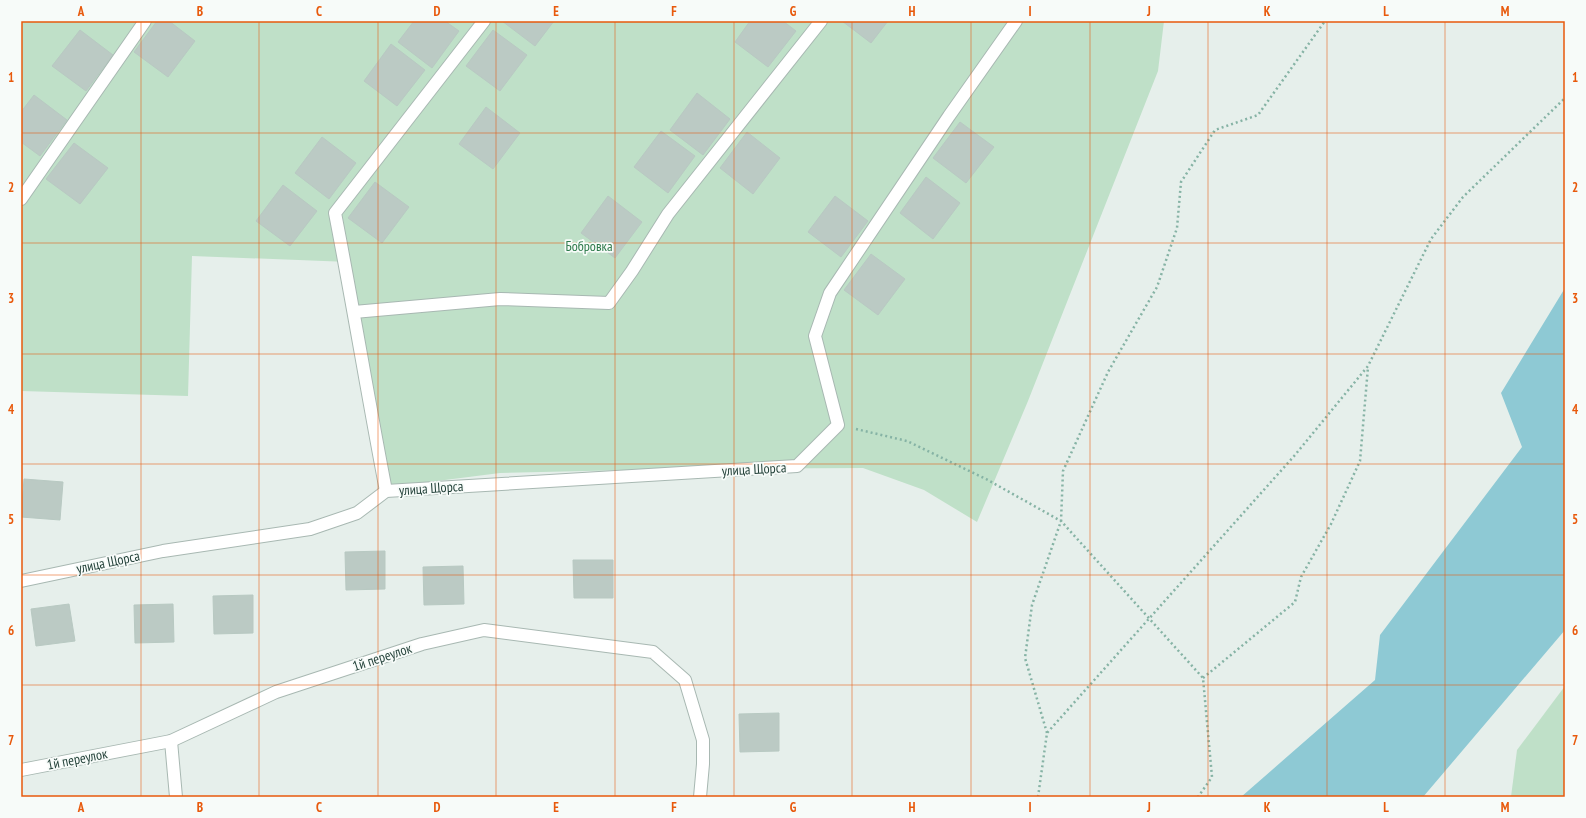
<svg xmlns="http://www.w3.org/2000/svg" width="1586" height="818" font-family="'PT Sans Narrow',sans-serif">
	<rect width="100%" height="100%" fill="#e6efeb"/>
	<!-- green -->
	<g fill="#bfe0c8">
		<path d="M21,21H1164L1158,71L1028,401L977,522L924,490L863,468L674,469L500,473L382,488L349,262L192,256L188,396L21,391Z"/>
		<path d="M1565,686V797H1511L1517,750Z"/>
	</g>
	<!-- water -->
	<path fill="#8ec9d4" d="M1565,288V630L1423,797H1241L1375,680L1380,635L1522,447L1501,393Z"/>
	<!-- building -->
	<g fill="#bbcac4" stroke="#b8c9c2">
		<path d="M157,21H169L195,41L168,77L134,52Z"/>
		<path d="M414,21H445L459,31L432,68L398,42Z"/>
		<path d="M502,21H554L535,46Z"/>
		<path d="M750,21H783L796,31L768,67L735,42Z"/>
		<path d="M842,21H888L871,43Z"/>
		<path d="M80,30L113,55L86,91L52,66Z"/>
		<path d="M493,30L527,55L500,91L466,66Z"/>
		<path d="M391,44L425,70L397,106L364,81Z"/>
		<path d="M697,93L730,119L703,155L670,130Z"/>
		<path d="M34,95L67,120L40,156L21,142V112Z"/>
		<path d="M486,107L520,133L493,169L459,144Z"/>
		<path d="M960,122L994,147L966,183L933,158Z"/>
		<path d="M661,131L695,156L668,193L634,167Z"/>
		<path d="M747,132L780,158L753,194L720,168Z"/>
		<path d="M322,137L356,163L329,199L295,173Z"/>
		<path d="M74,143L108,168L80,204L46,179Z"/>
		<path d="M926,177L960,203L933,239L900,213Z"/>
		<path d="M375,182L409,207L382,243L348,218Z"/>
		<path d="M283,185L317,211L290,246L256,221Z"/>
		<path d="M608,196L642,222L615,258L581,233Z"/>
		<path d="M835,196L868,221L841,257L808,232Z"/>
		<path d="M871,254L905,279L878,315L844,290Z"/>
		<path d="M24,479L63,482L60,520L21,517Z"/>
		<path d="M385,551V589L346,590L345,552Z"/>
		<path d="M573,560H613V598H574Z"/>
		<path d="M463,566L464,604L424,605L423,567Z"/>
		<path d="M253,595V633L214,634L213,596Z"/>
		<path d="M69,604L75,641L36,646L31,609Z"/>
		<path d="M173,604L174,642L135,643L134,605Z"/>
		<path d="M779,713V751L740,752L739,714Z"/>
	</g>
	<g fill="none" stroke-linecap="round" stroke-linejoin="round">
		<!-- street casing -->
		<g stroke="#a8b8b2" stroke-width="14">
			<g id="street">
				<path d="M21,199L145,21"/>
				<path d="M354,312L500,299L609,303L632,271L668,214L821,21"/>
				<path d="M386,491C368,398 353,305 335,213L484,21"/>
				<path d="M21,581L163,551L310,529L357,513L386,491L797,466L838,425L815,336L830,293L949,116L1016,21"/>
				<path d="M171,741L176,797"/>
				<path d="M21,770L171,741L276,692L422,644L484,630L653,652L685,680L703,740V764L700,797"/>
			</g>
		</g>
		<!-- path -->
		<g stroke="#86b3a5" stroke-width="2.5" stroke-dasharray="2 3" stroke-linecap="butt">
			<path d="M856,429L907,441L986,479L1061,521L1203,678L1212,777L1198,797"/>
			<path d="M1203,678L1295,602L1301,577L1331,524L1360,461L1368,367"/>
			<path d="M1047,733L1025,658L1032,605L1061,521L1063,471L1108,372L1157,287L1177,228L1181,182L1215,130L1258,115L1325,21"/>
			<path d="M1038,797L1047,733L1295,455L1368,366L1431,239L1463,197L1565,98"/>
		</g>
		<!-- street -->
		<use href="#street" stroke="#fff" stroke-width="12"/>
	</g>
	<!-- grid -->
	<path fill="none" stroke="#e8590c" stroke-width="1" stroke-opacity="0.55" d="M141,21V797M259,21V797M378,21V797M496,21V797M615,21V797M734,21V797M852,21V797M971,21V797M1090,21V797M1208,21V797M1327,21V797M1445,21V797M21,133H1565M21,243H1565M21,354H1565M21,464H1565M21,575H1565M21,685H1565"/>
	<g text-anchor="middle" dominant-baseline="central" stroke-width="3.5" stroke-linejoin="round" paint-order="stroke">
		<!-- park labels -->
		<g font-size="14" fill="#2d7a4b" stroke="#f7fbf9">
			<text x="589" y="246">Бобровка</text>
		</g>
		<!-- street labels -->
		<g font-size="14" fill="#24423a" stroke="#f7fbf9">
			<text transform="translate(754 469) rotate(-3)">улица Щорса</text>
			<text transform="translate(431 488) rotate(-4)">улица Щорса</text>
			<text transform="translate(108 562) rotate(-12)">улица Щорса</text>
			<text transform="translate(382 657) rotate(-18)">1й переулок</text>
			<text transform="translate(77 759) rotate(-11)">1й переулок</text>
		</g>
	</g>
	<!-- border -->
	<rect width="1586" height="818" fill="none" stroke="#f7fbf9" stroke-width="44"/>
	<rect x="22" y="22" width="1542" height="774" fill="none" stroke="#e8590c" stroke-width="1.5"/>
	<g font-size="13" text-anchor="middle" font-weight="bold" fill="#e8590c">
		<text x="81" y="16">A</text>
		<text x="200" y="16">B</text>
		<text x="319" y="16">C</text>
		<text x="437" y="16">D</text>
		<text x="556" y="16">E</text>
		<text x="674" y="16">F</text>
		<text x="793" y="16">G</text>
		<text x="912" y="16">H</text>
		<text x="1030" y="16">I</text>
		<text x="1149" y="16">J</text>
		<text x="1267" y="16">K</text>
		<text x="1386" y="16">L</text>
		<text x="1505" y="16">M</text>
		<text x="11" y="82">1</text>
		<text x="1575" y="82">1</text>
		<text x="11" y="192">2</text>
		<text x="1575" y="192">2</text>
		<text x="11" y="303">3</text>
		<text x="1575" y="303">3</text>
		<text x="11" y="414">4</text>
		<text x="1575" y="414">4</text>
		<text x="11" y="524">5</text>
		<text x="1575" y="524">5</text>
		<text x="11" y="635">6</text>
		<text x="1575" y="635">6</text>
		<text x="11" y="745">7</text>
		<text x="1575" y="745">7</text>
		<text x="81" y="812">A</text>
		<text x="200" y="812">B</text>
		<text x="319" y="812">C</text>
		<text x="437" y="812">D</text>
		<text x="556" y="812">E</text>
		<text x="674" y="812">F</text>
		<text x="793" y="812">G</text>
		<text x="912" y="812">H</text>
		<text x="1030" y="812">I</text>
		<text x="1149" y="812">J</text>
		<text x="1267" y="812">K</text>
		<text x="1386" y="812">L</text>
		<text x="1505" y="812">M</text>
	</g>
</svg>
